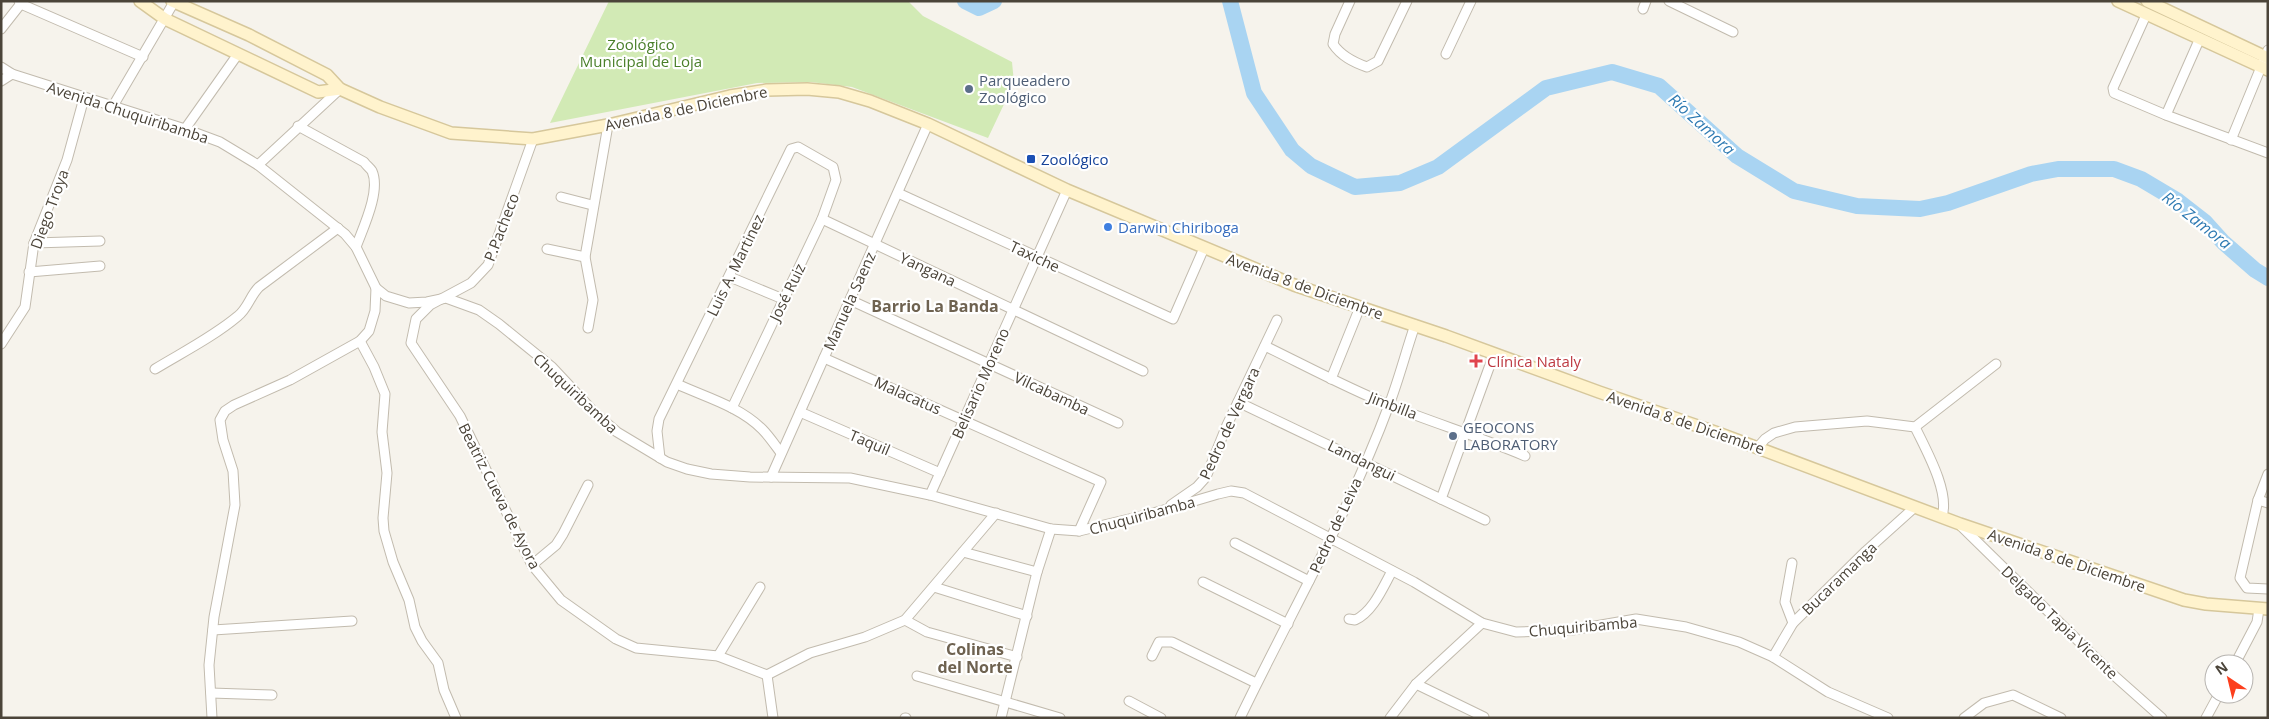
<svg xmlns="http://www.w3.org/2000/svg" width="2269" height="719" font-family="'Open Sans',sans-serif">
	<rect width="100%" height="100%" fill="#f6f3ec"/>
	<!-- green -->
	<path fill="#d2eab5" d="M609,1H908L923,16L1012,62L1014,83L988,138L852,87L811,82L757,83L550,123Z"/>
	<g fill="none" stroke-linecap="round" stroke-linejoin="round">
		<!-- river -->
		<g stroke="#a9d4f2" stroke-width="16">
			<path d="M965,1L979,8L994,1"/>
			<path d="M1230,1L1254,93L1292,150L1311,166L1355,187L1400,183L1438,167L1546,88L1612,72L1659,86L1737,156L1794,191L1857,206L1920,209L1948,203L2031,174L2058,169H2114L2141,179L2178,201L2205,222L2223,242L2255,270L2268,278"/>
		</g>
		<!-- street casing -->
		<g stroke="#c2bbae" stroke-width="11">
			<g id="street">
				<path d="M19,1L21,4L143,57"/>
				<path d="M1350,1L1335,34L1333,44C1341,56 1353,62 1367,67L1378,61L1407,1"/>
				<path d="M1669,1L1733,32"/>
				<path d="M1643,9L1646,1"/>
				<path d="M2146,15L2113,88L2114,93L2166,115L2268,153"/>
				<path d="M1,29L23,1"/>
				<path d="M1446,54L1471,1"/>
				<path d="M1,67L12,74L185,129L220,142L258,165L345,234L356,247L376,288L386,296L409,303L427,302L446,298L479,310L499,324L552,367L596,414L617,432L667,462L687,469L711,474L750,477L850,478L930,495L1051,529L1079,531L1150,514L1218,494L1231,491L1244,493L1414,582L1482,623L1516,632L1572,630L1636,619L1686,627L1739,642L1773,657L1828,692L1888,718"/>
				<path d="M1,81L12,74"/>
				<path d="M113,106L174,2"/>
				<path d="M2166,115L2200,38"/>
				<path d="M298,126L364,162C366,165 370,168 372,171C381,191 363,228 356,247"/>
				<path d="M185,129L238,54"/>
				<path d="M533,139L488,265L471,283L430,305L416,319L411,343L460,416L532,565L561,600L616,639L636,648L718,656L767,675L773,718"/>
				<path d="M2231,140L2268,50"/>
				<path d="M258,165L340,89"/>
				<path d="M898,193L1173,319L1204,248"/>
				<path d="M561,197L592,205"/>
				<path d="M822,219L1143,371"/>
				<path d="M34,243L100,241"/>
				<path d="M547,249L585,257"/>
				<path d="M29,272L100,266"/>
				<path d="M730,277L783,299"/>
				<path d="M850,300L1118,423"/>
				<path d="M588,328L593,300L585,257L608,125"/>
				<path d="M360,341L374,367L385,394L382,432L387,473L383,518L384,531L393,562L409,600L415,627L422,641L438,663L444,690L456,718"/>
				<path d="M1,344L25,307L34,243L67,160L84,98"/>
				<path d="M1265,346C1306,366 1347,388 1389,405C1434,423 1480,437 1525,456"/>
				<path d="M824,358L1101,482L1079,531"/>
				<path d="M155,369C183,352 213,337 238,316C248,308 250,296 259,287L338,228"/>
				<path d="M1331,379L1360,307"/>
				<path d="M677,384C705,397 739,406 762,429C769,436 775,445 781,453"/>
				<path d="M1238,402L1485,520"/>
				<path d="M800,412L940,473"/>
				<path d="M1915,427C1926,450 1950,492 1942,516"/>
				<path d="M1758,447L1765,439L1774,433L1795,427L1867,421L1915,427L1996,364"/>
				<path d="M660,458L657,431L659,419L791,149L798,147L833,167L836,180L822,219L732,408"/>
				<path d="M2268,474L2258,500L2240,578L2247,588L2268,589"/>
				<path d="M771,477L928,124"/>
				<path d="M930,495L1067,190"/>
				<path d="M1441,499L1494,354"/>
				<path d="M2258,500L2268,503"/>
				<path d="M1171,505L1197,487L1206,477L1227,425L1277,320"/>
				<path d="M1961,526L2109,671L2162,718"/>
				<path d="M1235,543L1309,581"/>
				<path d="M963,552L1037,572"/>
				<path d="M1792,563L1785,602L1793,623"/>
				<path d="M532,565L556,545L563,534L588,485"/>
				<path d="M1203,582L1288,624"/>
				<path d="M934,587L1027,616"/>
				<path d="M1349,619L1355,620C1373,612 1383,587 1392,571"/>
				<path d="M905,620L927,632L1017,657"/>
				<path d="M213,630L352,621"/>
				<path d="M718,656L760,587"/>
				<path d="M1152,656L1159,642H1172L1256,683"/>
				<path d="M1773,657L1793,623L1866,551L1915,507"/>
				<path d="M2235,664L2257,622L2259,609"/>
				<path d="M767,675L810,653L865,637L905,620L996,513"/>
				<path d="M917,676L1060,718"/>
				<path d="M1416,684L1484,717"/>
				<path d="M211,693L272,695"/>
				<path d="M1129,701L1161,718"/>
				<path d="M212,718L209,665L214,617L235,505L233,471L223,440L220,420L225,411L234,405L290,380L360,341L369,331L375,311L376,288"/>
				<path d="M905,718H906"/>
				<path d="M1001,718L1037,572L1051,529"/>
				<path d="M1240,718C1290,614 1349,513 1389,405C1399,379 1406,351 1415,325"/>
				<path d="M1390,718L1416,684L1482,623"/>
				<path d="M1964,718L1984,703L2013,695L2061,718"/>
				<path d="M2206,718L2219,694"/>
			</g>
		</g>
		<!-- secondary casing -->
		<g stroke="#d6c79b" stroke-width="14">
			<g id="secondary">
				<path d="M140,1L165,19L318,92L340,89"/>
				<path d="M172,1L249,35L327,75L340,89L380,107L451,133L533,139L608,125L730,96L767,90L807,89L839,92L870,101L928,124L1067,190L1294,285L1446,336L1599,392L1718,433L1960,524L2184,600L2206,604L2268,609"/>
				<path d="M2118,1L2268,70"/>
				<path d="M2147,1L2268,58"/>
			</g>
		</g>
		<!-- street -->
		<use href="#street" stroke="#fff" stroke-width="9"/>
		<!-- secondary -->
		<use href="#secondary" stroke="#fff3cd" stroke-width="11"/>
	</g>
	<!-- markers -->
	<g fill="#5c6f8a" stroke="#fff" stroke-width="2">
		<circle cx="969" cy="89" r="5"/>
		<circle cx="1453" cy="436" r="5"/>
	</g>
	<rect fill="#1a4fb4" stroke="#fff" stroke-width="2" x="1026" y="154" width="10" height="10" rx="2.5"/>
	<circle fill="#3f7fe0" stroke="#fff" stroke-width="2" cx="1108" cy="227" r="5"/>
	<path fill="#e0444e" stroke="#fff" stroke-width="2" d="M1473.5 353.5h5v5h5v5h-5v5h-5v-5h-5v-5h5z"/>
	<g text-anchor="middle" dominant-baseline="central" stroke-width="4.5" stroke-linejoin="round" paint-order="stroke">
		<!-- park labels -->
		<g font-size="15" fill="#4a7f2a" stroke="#fff">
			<text x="641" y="44">Zoológico<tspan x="641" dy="17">Municipal de Loja</tspan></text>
		</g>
		<!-- service labels -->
		<g font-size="15" fill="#4e5e75" stroke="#fff" text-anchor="start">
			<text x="979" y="80">Parqueadero<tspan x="979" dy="17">Zoológico</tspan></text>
			<text x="1463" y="427">GEOCONS<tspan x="1463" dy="17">LABORATORY</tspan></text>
		</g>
		<!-- street labels -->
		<g font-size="15" fill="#4b4439" stroke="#fff">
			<text transform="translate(686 108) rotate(-12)">Avenida 8 de Diciembre</text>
			<text transform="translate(128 112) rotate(18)">Avenida Chuquiribamba</text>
			<text transform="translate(49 209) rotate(-70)">Diego Troya</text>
			<text transform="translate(501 227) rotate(-69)">P.Pacheco</text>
			<text transform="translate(1035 256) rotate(25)">Taxiche</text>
			<text transform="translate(735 265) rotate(-64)">Luis A. Martinez</text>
			<text transform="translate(928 269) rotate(25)">Yangana</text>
			<text transform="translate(1305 286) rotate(20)">Avenida 8 de Diciembre</text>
			<text transform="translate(787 292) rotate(-64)">José Ruiz</text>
			<text transform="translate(849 301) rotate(-66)">Manuela Saenz</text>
			<text transform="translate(980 383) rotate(-66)">Belisario Moreno</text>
			<text transform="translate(576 393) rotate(43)">Chuquiribamba</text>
			<text transform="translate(1052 393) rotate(25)">Vilcabamba</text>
			<text transform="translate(908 395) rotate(24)">Malacatus</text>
			<text transform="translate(1393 405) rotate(21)">Jimbilla</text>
			<text transform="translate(1686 422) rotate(19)">Avenida 8 de Diciembre</text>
			<text transform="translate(1229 423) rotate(-65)">Pedro de Vergara</text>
			<text transform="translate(870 442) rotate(23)">Taquil</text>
			<text transform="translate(1362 460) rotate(26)">Landangui</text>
			<text transform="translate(500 496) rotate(63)">Beatriz Cueva de Ayora</text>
			<text transform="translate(1142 515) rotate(-15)">Chuquiribamba</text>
			<text transform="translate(1335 525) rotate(-65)">Pedro de Leiva</text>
			<text transform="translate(2067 560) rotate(19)">Avenida 8 de Diciembre</text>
			<text transform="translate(1839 578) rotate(-44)">Bucaramanga</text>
			<text transform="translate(2060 622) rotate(44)">Delgado Tapia Vicente</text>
			<text transform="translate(1583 626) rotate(-5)">Chuquiribamba</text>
		</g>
		<!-- transit labels -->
		<g font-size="15" fill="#164399" stroke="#fff" text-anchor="start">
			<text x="1041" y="159">Zoológico</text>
		</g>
		<!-- shop labels -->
		<g font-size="15" fill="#366cbe" stroke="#fff" text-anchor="start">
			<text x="1118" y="227">Darwin Chiriboga</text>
		</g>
		<!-- health labels -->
		<g font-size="15" fill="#be3a42" stroke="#fff" text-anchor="start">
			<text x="1487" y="361">Clínica Nataly</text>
		</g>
		<!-- water labels -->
		<g font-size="16" font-style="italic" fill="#2e7ab2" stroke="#fff">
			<text transform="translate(1702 124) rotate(42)">Río Zamora</text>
			<text transform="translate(2197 220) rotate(38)">Río Zamora</text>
		</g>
		<!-- neighbourhood labels -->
		<g font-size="16" font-weight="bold" fill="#6e6250" stroke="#fff">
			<text x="935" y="306">Barrio La Banda</text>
			<text x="975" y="649">Colinas<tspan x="975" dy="18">del Norte</tspan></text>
		</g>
	</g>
	<!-- border -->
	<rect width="2269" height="719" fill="none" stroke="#4b4439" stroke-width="5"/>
	<!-- north arrow -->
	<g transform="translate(2229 679) rotate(325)"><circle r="24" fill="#ffffff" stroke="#b7b4b0"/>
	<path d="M0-4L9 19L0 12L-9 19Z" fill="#fc3f1d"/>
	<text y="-8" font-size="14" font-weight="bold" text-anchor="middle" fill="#4b4439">N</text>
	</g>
</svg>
